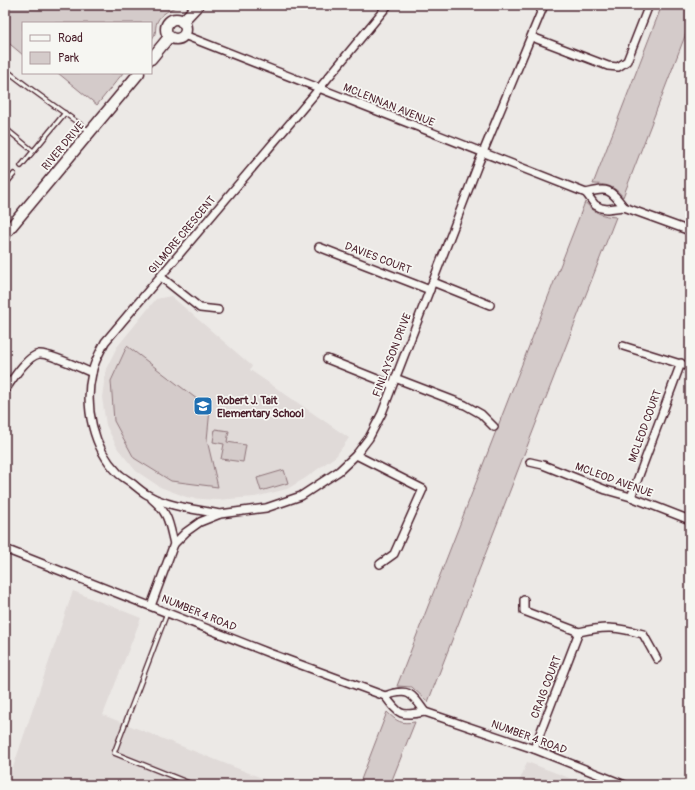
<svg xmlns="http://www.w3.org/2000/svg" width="695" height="790" font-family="Pangolin,sans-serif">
	<rect width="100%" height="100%" fill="#ece9e6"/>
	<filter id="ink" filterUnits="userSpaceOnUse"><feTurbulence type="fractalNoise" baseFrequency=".025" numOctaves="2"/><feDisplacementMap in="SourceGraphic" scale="8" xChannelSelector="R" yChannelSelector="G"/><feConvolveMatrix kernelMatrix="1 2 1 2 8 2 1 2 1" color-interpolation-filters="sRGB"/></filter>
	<g filter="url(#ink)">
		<!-- built -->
		<g fill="#e0dad8">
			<path d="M171,296L252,366L250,370L349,438L336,456L304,479L287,489L255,497L216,500L189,498L160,487L136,471L118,449L106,425L102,397L106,369L117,347L156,299Z"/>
			<path d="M73,591L141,618L103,715L279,785H7Z"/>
			<path d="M527,762L588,785H518Z"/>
		</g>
		<!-- green -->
		<g fill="#d4cbca" stroke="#8f757a">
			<path d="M5,5H178C171,10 161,13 157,22C154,30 158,32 151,40V23H23V55L5,40Z"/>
			<path d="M662,5H690V23L623,197C615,186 605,184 593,184Z"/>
			<path d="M58,73H123L97,105Z"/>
			<path d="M585,202C594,213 602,216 616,217L428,702L412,687L397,686Z"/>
			<path d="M127,346L210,409L207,440L218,487L171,481L134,458L114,421L111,381Z"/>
			<path d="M215,429L229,431L227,442L246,445L243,462L221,459L224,444L213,442Z"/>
			<path d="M284,470L288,483L261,491L257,478Z"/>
			<path d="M387,712C398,722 400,724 415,722L390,785H359Z"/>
		</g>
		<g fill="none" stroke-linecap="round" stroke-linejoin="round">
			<!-- lane casing -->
			<g stroke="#4a1f2b" stroke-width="6">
				<g id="lane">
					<path d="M5,69C32,91 61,110 89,131"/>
					<path d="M5,128L33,151"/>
					<path d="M21,166L65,113"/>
					<path d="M5,185L14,174"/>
					<path d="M167,613L114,753L194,785"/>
				</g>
			</g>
			<!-- street casing -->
			<g stroke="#4a1f2b" stroke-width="10">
				<g id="street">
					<path d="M184,35L586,193L595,205L601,208L607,209L624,207L690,231"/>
					<path d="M532,37L608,66L618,67L627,61L649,5"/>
					<path d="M586,193C608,187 610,189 624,207"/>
					<path d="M319,247L430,290"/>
					<path d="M161,277L200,308L218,310"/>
					<path d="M433,282L490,305"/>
					<path d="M623,346L690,367"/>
					<path d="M327,359L392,385"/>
					<path d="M395,378L465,405L481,414L494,427"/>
					<path d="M5,390C13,379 26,357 39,354C49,353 81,368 92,373"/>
					<path d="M356,455L423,489L394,554L380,564"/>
					<path d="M530,462L543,465L606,490L631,497L690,520"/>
					<path d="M631,497L681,363"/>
					<path d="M152,499C169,513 169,524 174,544"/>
					<path d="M219,514C195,509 169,507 148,495C142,492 138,488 133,484C128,480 122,477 118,473C93,448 84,407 92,373C94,362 100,352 105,342L313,96L388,5"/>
					<path d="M5,549L269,653L385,696C400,716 400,716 425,712L534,749L625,785"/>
					<path d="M524,600V611L579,632"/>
					<path d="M151,606L174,544L186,532L200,522L220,514L266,508L301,496L339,471L356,455L369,438L382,413L479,162L544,5"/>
					<path d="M385,696C408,688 411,692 425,712"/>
					<path d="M534,749L579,632C605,626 617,627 643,634L657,659"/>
				</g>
			</g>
			<!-- secondary casing -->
			<g stroke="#4a1f2b" stroke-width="13">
				<g id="secondary">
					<circle cx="176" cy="29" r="10"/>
					<path d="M182,22L198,5"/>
					<path d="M151,59L169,37"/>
					<path d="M5,234L139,73"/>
				</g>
			</g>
			<!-- lane -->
			<use href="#lane" stroke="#f6f6f2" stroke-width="3.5"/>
			<!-- street -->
			<use href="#street" stroke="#f6f6f2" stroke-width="7"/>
			<!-- secondary -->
			<use href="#secondary" stroke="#f6f6f2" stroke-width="10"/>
		</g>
	</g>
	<!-- icons -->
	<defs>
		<g id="school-square" transform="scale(1)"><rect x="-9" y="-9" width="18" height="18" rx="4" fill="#1f6fb2" stroke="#f6f6f2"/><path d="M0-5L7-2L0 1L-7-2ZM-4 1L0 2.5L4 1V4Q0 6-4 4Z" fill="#fff"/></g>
	</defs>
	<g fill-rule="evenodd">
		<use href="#school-square" x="203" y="406"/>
	</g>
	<g text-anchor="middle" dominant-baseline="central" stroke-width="3.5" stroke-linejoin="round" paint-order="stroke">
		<!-- street labels -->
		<g font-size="11" fill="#4a1f2b" stroke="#f6f6f2">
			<text transform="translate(389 105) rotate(22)">MCLENNAN AVENUE</text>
			<text transform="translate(63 146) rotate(-50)">RIVER DRIVE</text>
			<text transform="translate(182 235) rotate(-50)">GILMORE CRESCENT</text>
			<text transform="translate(378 258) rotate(21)">DAVIES COURT</text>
			<text transform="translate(392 355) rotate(-69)">FINLAYSON DRIVE</text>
			<text transform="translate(645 426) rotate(-70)">MCLEOD COURT</text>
			<text transform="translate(614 480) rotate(20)">MCLEOD AVENUE</text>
			<text transform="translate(199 613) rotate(22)">NUMBER 4 ROAD</text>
			<text transform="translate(546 687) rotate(-69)">CRAIG COURT</text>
			<text transform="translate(529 737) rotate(20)">NUMBER 4 ROAD</text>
		</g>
		<!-- poi labels -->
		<g font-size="11" font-weight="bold" fill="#4a1f2b" stroke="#f6f6f2" text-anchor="start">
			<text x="217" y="400">Robert J. Tait<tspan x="217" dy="13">Elementary School</tspan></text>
		</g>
	</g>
	<!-- margin -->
	<rect width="695" height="790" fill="none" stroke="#f6f6f2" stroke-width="20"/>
	<rect x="10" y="10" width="675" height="770" fill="none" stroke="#4a1f2b" stroke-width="1.5" filter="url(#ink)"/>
	<!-- legend -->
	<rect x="22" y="22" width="130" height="52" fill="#f6f6f2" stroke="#b1a0a2"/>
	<rect x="30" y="35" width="20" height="6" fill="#f6f6f2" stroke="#b1a0a2"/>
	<text x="58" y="42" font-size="12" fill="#4a1f2b">Road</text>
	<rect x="30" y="52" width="20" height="12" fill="#d4cbca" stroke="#b1a0a2"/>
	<text x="58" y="62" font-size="12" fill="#4a1f2b">Park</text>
</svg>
